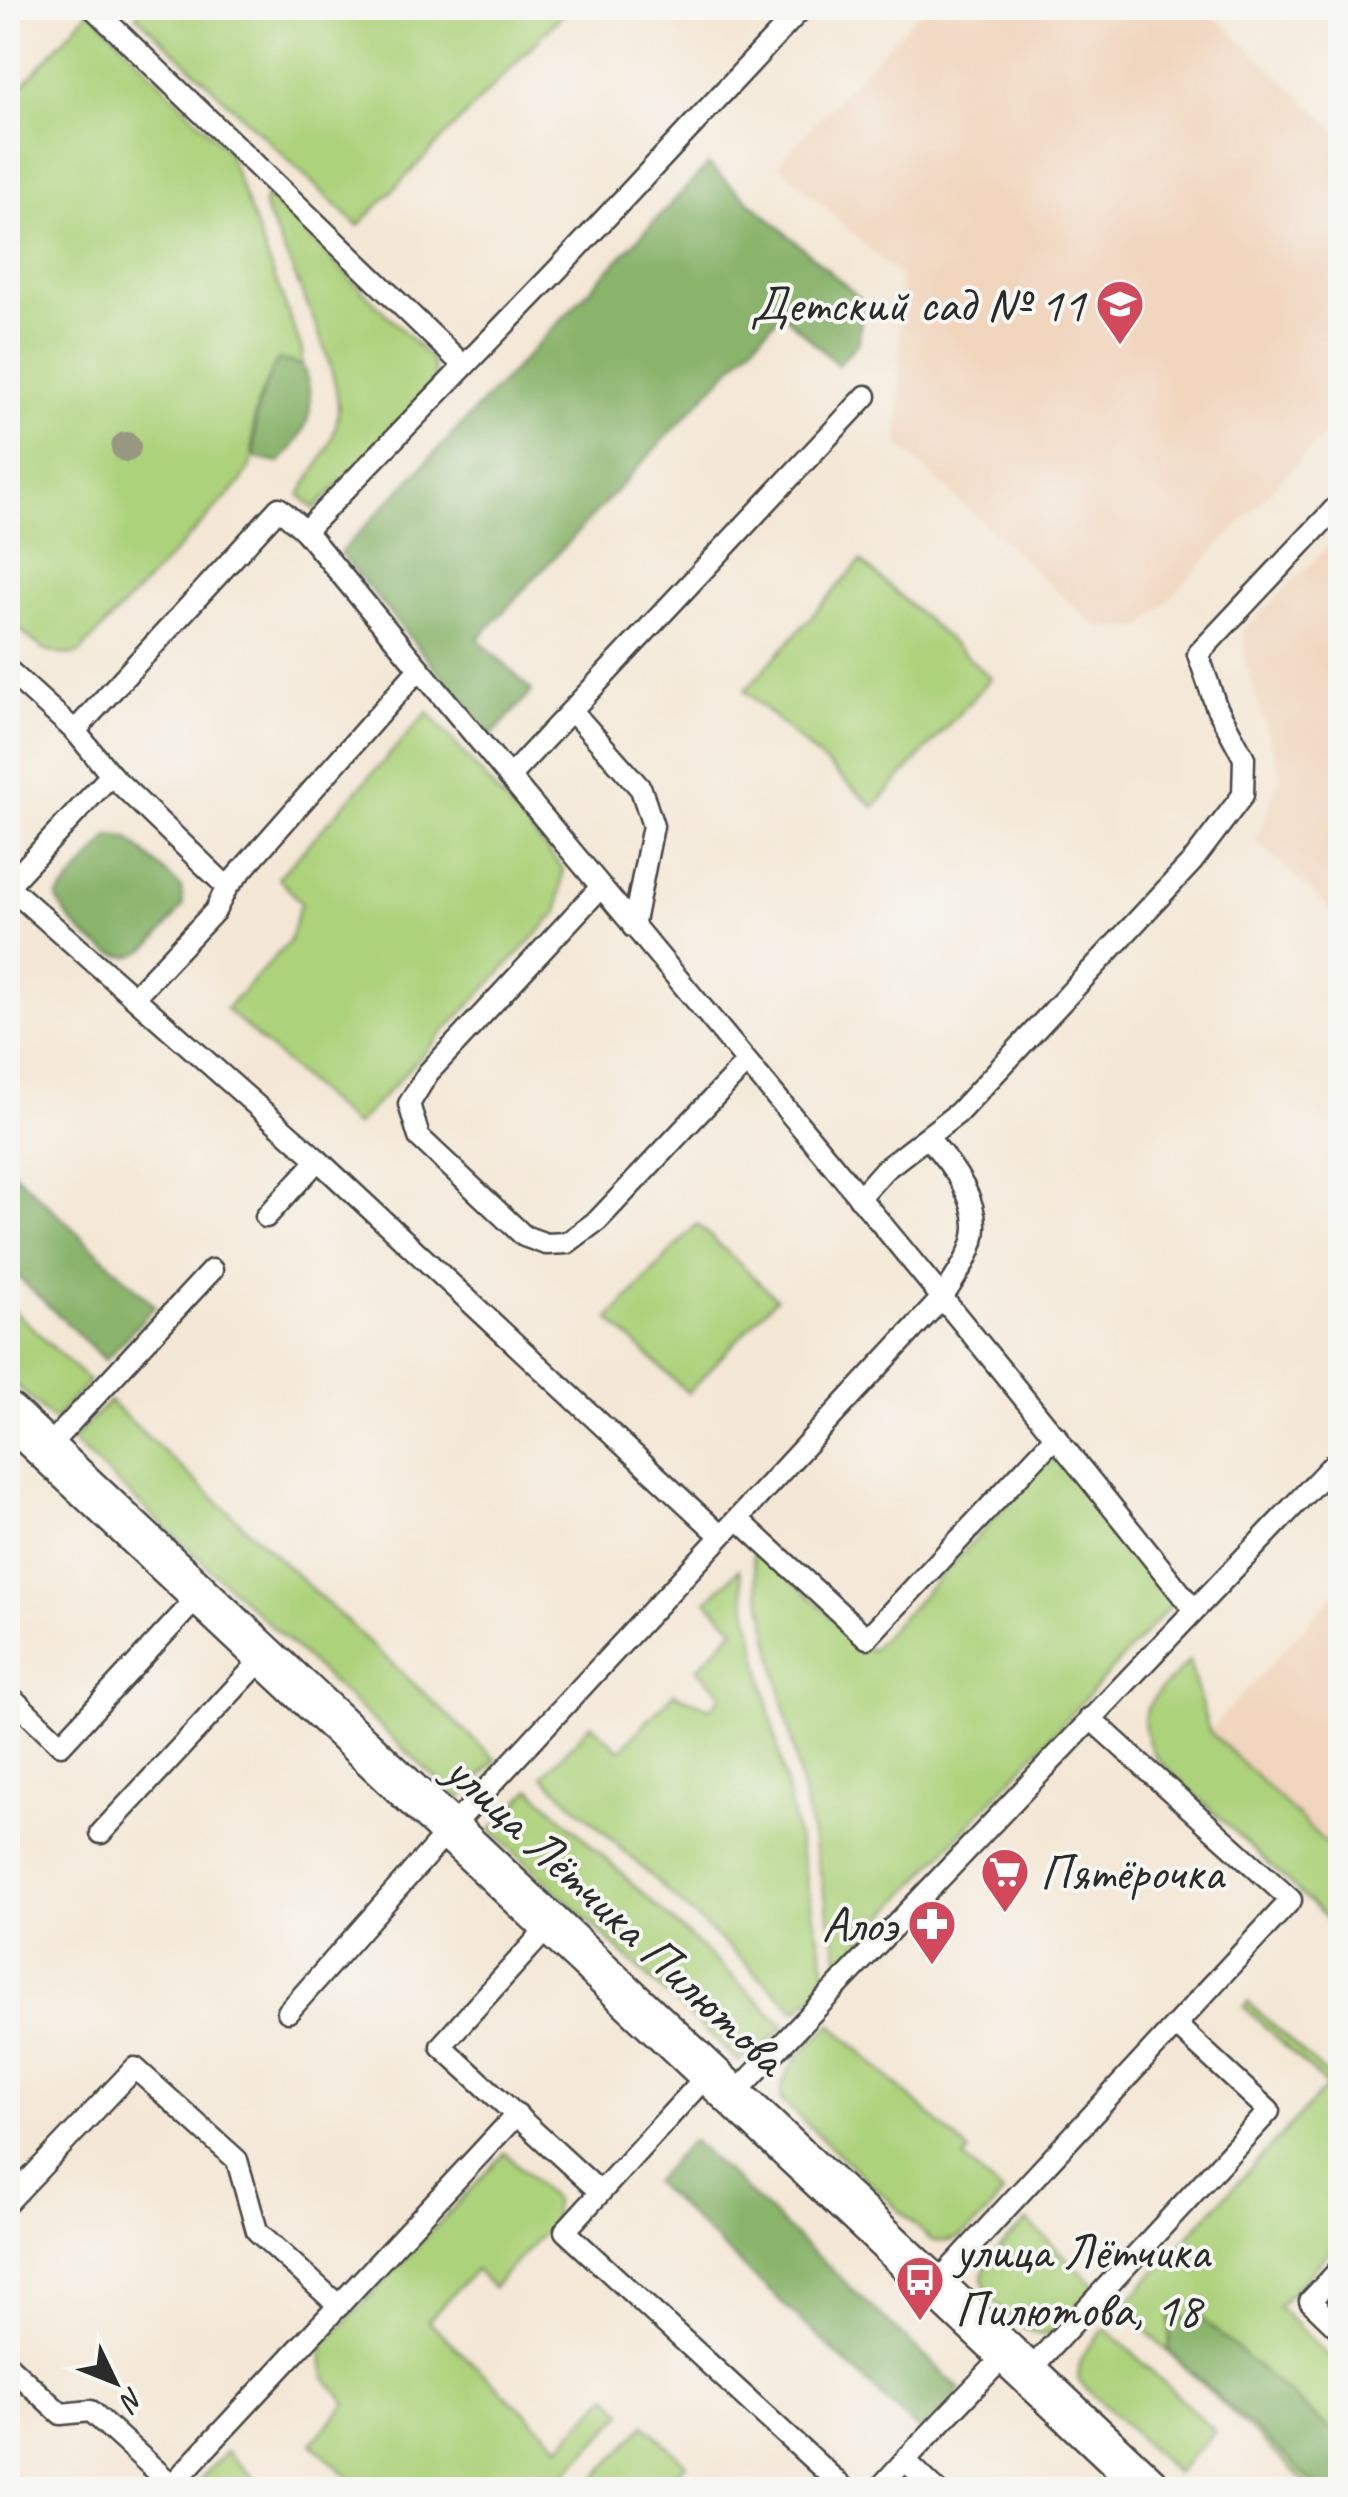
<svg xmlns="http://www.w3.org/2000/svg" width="1348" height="2497" font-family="Caveat,sans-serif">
	<rect width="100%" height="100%" fill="#f6f6f2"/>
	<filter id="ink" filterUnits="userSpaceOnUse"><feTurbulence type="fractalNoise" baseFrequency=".01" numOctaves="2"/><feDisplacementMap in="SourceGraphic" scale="20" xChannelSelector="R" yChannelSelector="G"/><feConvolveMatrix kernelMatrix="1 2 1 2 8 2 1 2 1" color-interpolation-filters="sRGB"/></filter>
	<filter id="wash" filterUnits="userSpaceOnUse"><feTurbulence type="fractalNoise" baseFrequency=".0048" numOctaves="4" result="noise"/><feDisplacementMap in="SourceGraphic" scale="40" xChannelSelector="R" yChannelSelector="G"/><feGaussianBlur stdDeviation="2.25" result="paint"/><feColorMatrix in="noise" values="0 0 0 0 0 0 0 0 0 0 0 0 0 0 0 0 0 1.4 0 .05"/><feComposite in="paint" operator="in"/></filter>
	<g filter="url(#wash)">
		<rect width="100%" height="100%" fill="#f4e7d5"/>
		<!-- built -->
		<g fill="#f1d5bd">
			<path d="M923,8H1206L1340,134V417L1142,628L1096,627L899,445L900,277L778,164Z"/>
			<path d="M1340,535V918L1256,841L1281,775L1246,663L1243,630Z"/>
			<path d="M1340,1588V1857L1209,1731Z"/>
		</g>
		<!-- green -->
		<g fill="#add27c" stroke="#6c7e54" stroke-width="2.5">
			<path d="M143,8H569L358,226L136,15Z"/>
			<path d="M90,10L227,150L302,350V365L278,360C267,380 254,404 253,429C251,458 258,454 241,482L79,653C46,660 31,639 8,618V102Z"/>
			<path d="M266,194L432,360L435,379L424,399L314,509L300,495C314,471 338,440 338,411C340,364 284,254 264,207Z"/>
			<path d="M861,561L991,678L874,807L745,691Z"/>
			<path d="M428,712L563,869L558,912L355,1126L226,1009L289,942L301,902L278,878Z"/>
			<path d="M697,1224L776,1298L688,1393L609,1319Z"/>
			<path d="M8,1305L89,1381L53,1420L8,1377Z"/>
			<path d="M109,1401L496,1760L459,1800L72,1441Z"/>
			<path d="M1054,1455L1173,1603L840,1965L752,1557L758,1550L870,1651Z"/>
			<path d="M739,1569L828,1980L797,2011L543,1776L591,1724L620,1750L674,1693L710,1708L723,1694L697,1669L735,1628L707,1601Z"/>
			<path d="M1189,1661L1209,1731L1340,1857V1931L1157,1759C1127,1708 1155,1698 1189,1661Z"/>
			<path d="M531,1789L785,2026L758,2053L738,2061L491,1830Z"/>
			<path d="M1248,2002L1332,2080L1340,2072V2156L1332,2165L1340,2173V2241L1278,2307L1340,2367V2489H1312L1122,2308L1327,2086L1244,2007Z"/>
			<path d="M831,2024L970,2152L964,2159L1003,2194C983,2216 963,2249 931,2240L781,2100C779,2068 811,2046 831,2024Z"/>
			<path d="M505,2153L554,2200V2221L493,2287L475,2270L428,2321L560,2446L608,2395L624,2412L551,2489H361L312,2443L347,2403C327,2382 319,2375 324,2345Z"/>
			<path d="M1027,2221L1096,2286C1085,2298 1060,2331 1046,2334C1027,2339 980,2294 983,2275C985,2256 1014,2235 1027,2221Z"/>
			<path d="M1106,2328L1215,2431L1176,2473L1079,2381C1076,2356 1090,2345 1106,2328Z"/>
			<path d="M645,2425L687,2464L663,2489H585Z"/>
			<path d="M226,2452L265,2489H191Z"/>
		</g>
		<!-- forest -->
		<g fill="#8ab46c" stroke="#5a704c" stroke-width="2.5">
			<path d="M708,165L862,300L859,341L838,365L782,313L478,639L532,691L491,736L340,553Z"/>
			<path d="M278,359L302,365C319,406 309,431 279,463L255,458C252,420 260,392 278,359Z"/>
			<path d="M110,836L128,838L181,887L183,906C171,920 156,944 140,953C113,970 63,920 57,897Z"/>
			<path d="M8,1167L155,1306L105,1360L8,1267Z"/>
			<path d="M692,2140L960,2389L920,2432L653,2182Z"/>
			<path d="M1170,2318H1201L1340,2438V2489H1321L1169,2352Z"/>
		</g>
	</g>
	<g filter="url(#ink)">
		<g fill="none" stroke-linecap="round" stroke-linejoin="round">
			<!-- service casing -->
			<g stroke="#494744" stroke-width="25">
				<g id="service">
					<path d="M93,8L464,366"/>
					<path d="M305,531L557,270L802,8"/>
					<path d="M8,670L75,731L279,508L305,531C602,890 905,1245 1194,1610"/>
					<path d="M572,711L641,789L653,826L633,927"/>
					<path d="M75,731L111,775L227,887L215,911L134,997"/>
					<path d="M111,775L8,886L318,1160L721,1536"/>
					<path d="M509,777L866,396"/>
					<path d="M227,887L419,669"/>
					<path d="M600,888L428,1073L409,1104L419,1137L524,1236L546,1244L567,1243L598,1220L747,1062"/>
					<path d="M859,1198L884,1170L958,1113L1192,862L1243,795L1244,758L1216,706L1198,654L1340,503"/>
					<path d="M266,1217L318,1160"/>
					<path d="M45,1450L212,1270"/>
					<path d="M738,1519L867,1638L1056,1436"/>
					<path d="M8,1694L61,1745L200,1595"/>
					<path d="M101,1833L265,1656"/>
					<path d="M551,1924L441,2046L600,2192"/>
					<path d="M288,2012L450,1829L942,1298C954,1279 975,1252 975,1227C976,1195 948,1160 928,1138"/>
					<path d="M709,2073L565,2231L846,2490"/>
					<path d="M733,2096L1340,1457"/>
					<path d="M8,2202L135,2068L237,2160L257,2231L339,2306"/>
					<path d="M1340,2269L1310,2301L1340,2330"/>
					<path d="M935,2285L1291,1900L1090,1718"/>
					<path d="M8,2365L61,2414L91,2411L172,2485"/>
					<path d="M1028,2372L1269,2111L1176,2025"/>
					<path d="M167,2490L517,2114"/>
					<path d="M878,2490L905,2460"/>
					<path d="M936,2490L905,2460L1007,2353"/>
				</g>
			</g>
			<!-- minor casing -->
			<g stroke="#494744" stroke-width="45">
				<path id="minor" d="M8,1414L1152,2490"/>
			</g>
			<!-- service -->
			<use href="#service" stroke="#fff" stroke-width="20"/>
			<!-- minor -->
			<use href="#minor" stroke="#fff" stroke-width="40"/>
		</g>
		<!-- trees -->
		<circle fill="#989782" cx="126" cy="447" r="15"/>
	</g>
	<!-- icons -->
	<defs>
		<g id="school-pin" transform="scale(2.5)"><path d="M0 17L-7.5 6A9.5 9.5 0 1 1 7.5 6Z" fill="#d1495b" stroke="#f6f6f2"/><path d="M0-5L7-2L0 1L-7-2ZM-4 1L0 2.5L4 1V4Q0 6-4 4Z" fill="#fff"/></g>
		<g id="supermarket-pin" transform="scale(2.5)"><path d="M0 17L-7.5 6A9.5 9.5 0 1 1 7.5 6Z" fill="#d1495b" stroke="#f6f6f2"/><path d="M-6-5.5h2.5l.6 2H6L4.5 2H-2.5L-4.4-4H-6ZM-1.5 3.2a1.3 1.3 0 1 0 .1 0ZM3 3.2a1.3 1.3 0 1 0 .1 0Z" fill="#fff"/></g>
		<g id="pharmacy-pin" transform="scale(2.5)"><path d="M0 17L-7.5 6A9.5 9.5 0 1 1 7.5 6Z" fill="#d1495b" stroke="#f6f6f2"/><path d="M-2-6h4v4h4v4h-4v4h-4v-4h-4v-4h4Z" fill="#fff"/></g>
		<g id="bus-pin" transform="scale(2.5)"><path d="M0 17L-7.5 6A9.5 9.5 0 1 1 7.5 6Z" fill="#d1495b" stroke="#f6f6f2"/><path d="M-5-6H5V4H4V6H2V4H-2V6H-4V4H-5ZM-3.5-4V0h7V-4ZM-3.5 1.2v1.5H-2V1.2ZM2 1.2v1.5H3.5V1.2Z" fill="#fff"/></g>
	</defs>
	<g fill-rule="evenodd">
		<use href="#school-pin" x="1120" y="304"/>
		<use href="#supermarket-pin" x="1005" y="1872"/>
		<use href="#pharmacy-pin" x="932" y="1924"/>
		<use href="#bus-pin" x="920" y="2280"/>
	</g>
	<g text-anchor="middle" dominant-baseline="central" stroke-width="8" stroke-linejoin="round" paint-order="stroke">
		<!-- poi labels -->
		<g font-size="50" fill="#2b2b2b" stroke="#f6f6f2" text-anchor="end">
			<text x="1085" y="304">Детский сад № 11</text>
			<text x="1040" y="1872" text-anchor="start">Пятёрочка</text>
			<text x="897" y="1924">Алоэ</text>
			<text x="955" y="2251" text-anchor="start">улица Лётчика<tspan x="955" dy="58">Пилютова, 18</tspan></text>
		</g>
		<!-- street labels -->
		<g font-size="50" fill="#2b2b2b" stroke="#f6f6f2">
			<text transform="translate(616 1914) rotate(43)">улица Лётчика Пилютова</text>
		</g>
	</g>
	<!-- margin -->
	<rect width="1348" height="2497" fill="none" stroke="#f6f6f2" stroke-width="40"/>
	<!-- north arrow -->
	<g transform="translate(115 2382) rotate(133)" stroke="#f6f6f2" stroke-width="8" paint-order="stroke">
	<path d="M0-8L18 38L0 25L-18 38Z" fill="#2b2b2b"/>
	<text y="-15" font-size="28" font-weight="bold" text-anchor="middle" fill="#2b2b2b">N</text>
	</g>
</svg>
